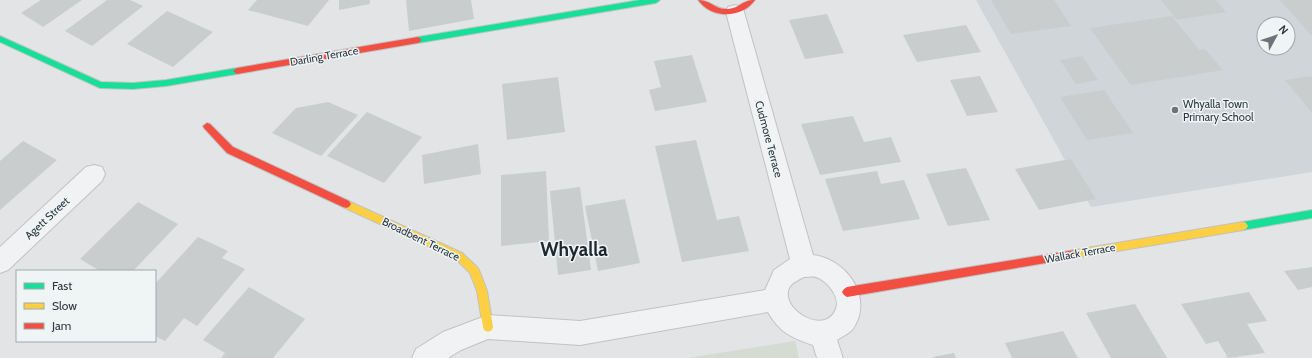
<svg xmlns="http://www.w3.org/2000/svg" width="1312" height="358" font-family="Cabin,sans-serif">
	<rect width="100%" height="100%" fill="#e2e4e6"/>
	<!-- built -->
	<path fill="#d0d5d9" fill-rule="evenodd" d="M976,0H1312V172L1091,207ZM1264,24H1288V48H1264Z"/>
	<!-- green -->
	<path fill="#d5dad2" d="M795,341L799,358H687Z"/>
	<!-- building -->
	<g fill="#cacdce">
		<path d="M41,0H82L43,27L21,13Z"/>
		<path d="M107,0H130L143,6L92,46L65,31Z"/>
		<path d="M257,0H329L308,26L248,10Z"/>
		<path d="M339,0H370V4L339,10Z"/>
		<path d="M406,0H471L474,19L409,31Z"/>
		<path d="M991,0H1054L1071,26L1011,34Z"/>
		<path d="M1161,0H1216L1226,12L1177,20Z"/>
		<path d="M1280,0H1312V36Z"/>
		<path d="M167,11L213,32L173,67L127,44Z"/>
		<path d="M827,14L844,53L805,59L789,20Z"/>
		<path d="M1172,16L1199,50L1205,49L1223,70L1131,85L1090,28Z"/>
		<path d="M966,25L981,52L917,62L903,35Z"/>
		<path d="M692,55L707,102L655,111L649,90L661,87L654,61Z"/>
		<path d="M1082,56L1098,80L1076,84L1060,60Z"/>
		<path d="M980,76L998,112L967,116L950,80Z"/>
		<path d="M1311,76L1312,78V113L1285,80Z"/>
		<path d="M558,77L565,132L507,140L502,84Z"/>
		<path d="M1104,90L1133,133L1087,140L1060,97Z"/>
		<path d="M328,102L358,115L321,156L272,133L296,108Z"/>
		<path d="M367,112L422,137L384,183L327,156Z"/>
		<path d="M853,116L864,142L891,137L901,162L820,175L801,124Z"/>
		<path d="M696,140L717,220L739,216L749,251L682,262L655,146Z"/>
		<path d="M23,141L57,160L0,210V161Z"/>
		<path d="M478,144L481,174L424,184L422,155Z"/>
		<path d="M1071,159L1096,199L1039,210L1015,169Z"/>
		<path d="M966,168L990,220L948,226L926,174Z"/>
		<path d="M546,171L549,241L501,246V175Z"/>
		<path d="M877,171L881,184L904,180L920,219L843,231L825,179Z"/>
		<path d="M580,187L591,270L558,275L550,191Z"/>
		<path d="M625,199L640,263L598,271L585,206Z"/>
		<path d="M138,202L178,224L133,271H100L80,259Z"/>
		<path d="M198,237L228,251L222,258L245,269L197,326L184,318L165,341L155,336V284Z"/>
		<path d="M1312,267V287L1298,290L1284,271Z"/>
		<path d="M249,287L305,319L273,358H221L225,353L203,340Z"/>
		<path d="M1249,292L1267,321L1247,324L1265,353L1228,358L1218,341L1206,344L1181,304Z"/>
		<path d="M1135,304L1167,358H1111L1086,313Z"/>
		<path d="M1063,331L1078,358H1012L1005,343Z"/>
		<path d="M954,353L956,358H934L933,357Z"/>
	</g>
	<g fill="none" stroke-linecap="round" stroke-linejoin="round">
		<!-- street casing -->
		<g stroke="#c0c2c4" stroke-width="2">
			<g id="street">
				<path d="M735,5L742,7L744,12L813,255C847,259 875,299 852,330C848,334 841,337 837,340L843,358H817L813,345C792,338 779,332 768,312L580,345L488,339L461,350L448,358H412L416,349L443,332L488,315L580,321L765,290L774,270L790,259L726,12L728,7ZM804,277C808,277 813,276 816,277C828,281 842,299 835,311C822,337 775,305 791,285C794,282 800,279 804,277Z"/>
				<path d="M94,165L102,167L105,174L102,181L8,270L0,273V247L86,167Z"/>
			</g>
		</g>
		<!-- fast casing -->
		<g stroke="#c0c2c4" stroke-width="2">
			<g id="fast">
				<path d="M640,0H660L656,3L418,43L414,40L418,37Z"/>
				<path d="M0,36L101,82L133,83L166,80L237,68L241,71L237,74L166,86L133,89L100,88L0,42Z"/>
				<path d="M1312,210V218L1243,230L1240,229L1238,226L1240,223L1243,222Z"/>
			</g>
		</g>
		<!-- slow casing -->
		<g stroke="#c0c2c4" stroke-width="2">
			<g id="slow">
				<path d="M346,200L462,253L477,267L479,270L487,291L493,327L492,330L488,332L484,330L483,327L477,291L470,273L456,259L343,207L341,204L343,201Z"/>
				<path d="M1243,222L1246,223L1248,226L1246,229L1243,230L1075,258L1072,257L1070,254L1072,251L1075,250Z"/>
			</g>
		</g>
		<!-- jam casing -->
		<g stroke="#c0c2c4" stroke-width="2">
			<g id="jam">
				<path d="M698,0C711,0 715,10 728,9C740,8 742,0 755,0C741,19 712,19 698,0Z"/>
				<path d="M418,37L422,40L418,43L237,74L233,71L237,68Z"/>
				<path d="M207,123L210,124L233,147L349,201L351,204L349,207L346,208L343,207L227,153L204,128L203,126Z"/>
				<path d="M1075,250L1078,251L1080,254L1078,257L1075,258L847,297L844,295L842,292L844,289L847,287Z"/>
			</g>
		</g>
		<!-- street -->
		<use href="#street" fill="#f0f2f3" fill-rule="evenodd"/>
		<!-- fast -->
		<use href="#fast" fill="#16e098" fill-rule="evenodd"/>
		<!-- slow -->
		<use href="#slow" fill="#ffcf43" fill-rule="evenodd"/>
		<!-- jam -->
		<use href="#jam" fill="#f24e42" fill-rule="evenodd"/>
	</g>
	<!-- markers -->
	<circle fill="#6a7479" stroke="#eff4f5" stroke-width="1.5" cx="1175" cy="110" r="4"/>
	<g text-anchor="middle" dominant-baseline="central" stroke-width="3" stroke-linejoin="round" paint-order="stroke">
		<!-- street labels -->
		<g font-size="11" fill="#2a373e" stroke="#eff4f5">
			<text transform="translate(324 56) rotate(-10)">Darling Terrace</text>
			<text transform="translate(769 139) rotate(75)">Cudmore Terrace</text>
			<text transform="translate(47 218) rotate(-43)">Agett Street</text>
			<text transform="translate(421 239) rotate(26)">Broadbent Terrace</text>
			<text transform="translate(1080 253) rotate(-10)">Wallack Terrace</text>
		</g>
		<!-- poi labels -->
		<g font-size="11" fill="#2a373e" stroke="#eff4f5" text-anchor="start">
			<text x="1183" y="104">Whyalla Town<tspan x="1183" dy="13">Primary School</tspan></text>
		</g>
		<!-- town labels -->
		<g font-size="19" font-weight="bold" fill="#1c272f" stroke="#eff4f5">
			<text x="574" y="249">Whyalla</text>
		</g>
	</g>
	<!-- legend -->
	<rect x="16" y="270" width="140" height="72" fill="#eff4f5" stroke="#a0a8ac"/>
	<rect x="24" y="283" width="20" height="6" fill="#16e098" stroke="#a0a8ac"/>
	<text x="52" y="290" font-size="12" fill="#2a373e">Fast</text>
	<rect x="24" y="303" width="20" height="6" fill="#ffcf43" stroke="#a0a8ac"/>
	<text x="52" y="310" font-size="12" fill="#2a373e">Slow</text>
	<rect x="24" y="323" width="20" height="6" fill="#f24e42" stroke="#a0a8ac"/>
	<text x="52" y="330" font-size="12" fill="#2a373e">Jam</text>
	<!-- north arrow -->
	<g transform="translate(1276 36) rotate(50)"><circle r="19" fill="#eff4f5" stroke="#a0a8ac"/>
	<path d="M0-3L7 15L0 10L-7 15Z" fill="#6a7479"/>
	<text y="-6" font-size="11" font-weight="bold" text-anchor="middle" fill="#2a373e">N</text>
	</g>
</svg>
